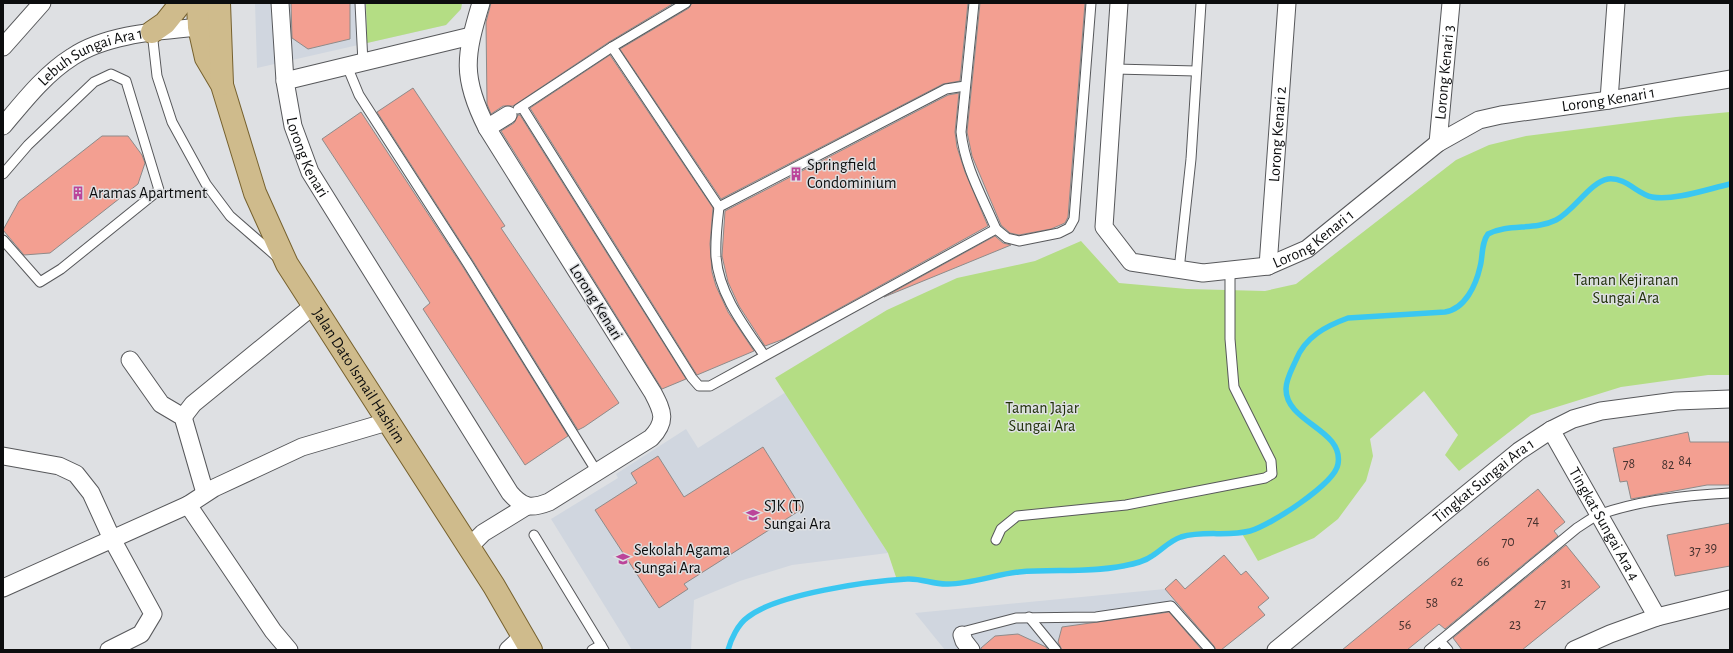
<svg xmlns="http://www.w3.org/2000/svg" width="1733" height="653" font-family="'Alegreya Sans',sans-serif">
	<rect width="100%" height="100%" fill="#dee0e3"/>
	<!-- built -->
	<g fill="#d0d6df">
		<path d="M255,3H462L461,9L446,25L257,68Z"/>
		<path d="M786,392L888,553L792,565L740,581L694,600L691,650H632L551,519L618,478L616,474L686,429L698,448Z"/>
		<path d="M1165,589L1218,650H945L915,613Z"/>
	</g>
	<!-- green -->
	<g fill="#b4dd84">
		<path d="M366,3H462L461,9L446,25L367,43Z"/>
		<path d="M1730,112V375H1708L1621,387L1531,415L1459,471L1445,455L1458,435L1424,391L1370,439L1373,456L1366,481L1338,519L1314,538L1258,561L1241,532H1201L1179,538L1144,560L1112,568L1018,572L948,585L910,579L897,580L888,553L775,378L887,310L957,278L1035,261L1081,241L1119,283L1187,289L1265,291L1296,284L1456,160L1489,145L1526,136L1676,117Z"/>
	</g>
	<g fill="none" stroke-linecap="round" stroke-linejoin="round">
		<!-- stream -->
		<path stroke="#3ac7f1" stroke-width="5.5" d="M728,650C731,639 738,624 748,617C777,594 869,581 907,579C920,578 933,584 946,584C968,585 997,574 1019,572C1054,569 1089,573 1123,566C1133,564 1144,562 1152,556C1162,550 1169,541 1181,537C1204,530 1227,537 1250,531C1269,526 1335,484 1338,464C1344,429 1286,423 1286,389C1286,379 1292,369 1296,360C1305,337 1326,326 1348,318L1445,312C1465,309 1476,285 1480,267C1483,257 1481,243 1488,234C1509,223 1534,231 1556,220C1574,211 1590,182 1608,179C1626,177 1637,194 1652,197C1674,201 1708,189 1730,184"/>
	</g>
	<!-- building -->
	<g fill="#f39f91" stroke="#8e8b8a">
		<path d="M291,3H350V39L308,49L292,38Z"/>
		<path d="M491,3H674L609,42L513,106H503L491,114L487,104L486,22Z"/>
		<path d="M692,3H968L960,81L943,84L721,199L620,49L689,8Z"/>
		<path d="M980,3H1085L1068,217L1065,223L1051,229L1019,235L1010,233L1001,225L972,156L967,132Z"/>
		<path d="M610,55L713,208L710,244L712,272L716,286L728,312L754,351L697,375L530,108Z"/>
		<path d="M413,88L505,226L501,228L619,403L584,427L578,430L473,261L377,112Z"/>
		<path d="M959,93L955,132L957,147L965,172L988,226L784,339L765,346L739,306L728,282L722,256L725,211L948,95Z"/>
		<path d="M361,112L463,267L568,436L525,465L423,309L430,303L322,139Z"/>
		<path d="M518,115H520L686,379L662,389L501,131L514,123Z"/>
		<path d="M102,136H128L142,155L145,163L138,184L50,253L24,255L3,230L19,201Z"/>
		<path d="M995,236L1003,243L1011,245L884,297Z"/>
		<path d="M1688,432L1690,442H1730V485H1707L1631,499L1627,481L1620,482L1613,448Z"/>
		<path d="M763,447L802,509L684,584L688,589L659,608L595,510L637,483L631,473L658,456L684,497Z"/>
		<path d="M1538,489L1565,522L1554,531L1558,536L1445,629L1439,624L1407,650H1342Z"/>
		<path d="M1730,523V566L1675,576L1667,535Z"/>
		<path d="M1566,545L1600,587L1522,650H1462L1453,638Z"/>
		<path d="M1224,555L1241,575L1246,571L1269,598L1258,607L1265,615L1221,650H1216L1214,646L1165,589L1176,579L1185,589Z"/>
		<path d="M1169,612L1202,650H1062L1058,642L1062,627Z"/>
		<path d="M1018,634L1046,647L1048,650H981V648L995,636Z"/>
	</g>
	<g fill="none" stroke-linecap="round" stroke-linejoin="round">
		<!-- service casing -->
		<g stroke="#57585b" stroke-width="11">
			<g id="service">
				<path d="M360,3L363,63"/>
				<path d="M974,3L961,132C965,168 982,196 996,229"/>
				<path d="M152,32L157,76L172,122L206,184L230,216L276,256"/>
				<path d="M612,47L719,207L946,89L965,86"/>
				<path d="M347,66L359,95L468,264L597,472"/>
				<path d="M1115,69L1196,71"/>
				<path d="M522,107L692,378L699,386H710L996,229L1007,238L1019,241L1059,233L1069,228L1074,219L1091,3"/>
				<path d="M518,109L612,47L686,3"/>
				<path d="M3,174L28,145L94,82L111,74L126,81L159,190L61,269L40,282L3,240"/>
				<path d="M719,207C717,224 715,240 716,257C719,294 744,326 764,355"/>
				<path d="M1179,270L1191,159L1201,3"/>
				<path d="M534,535L604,650"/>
				<path d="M996,540L1001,529L1017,516L1126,505L1265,478L1272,474L1271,461L1234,387L1230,339V270"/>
				<path d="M1029,617L1056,650"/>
				<path d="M962,635L966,631L1016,618L1096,617L1171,606L1210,650"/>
				<path d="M1440,641L1448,650"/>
				<path d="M592,650L601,645"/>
				<path d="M1429,650L1577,528C1584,524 1592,517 1601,514C1641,500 1687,495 1730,493"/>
			</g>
		</g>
		<!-- minor casing -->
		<g stroke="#57585b" stroke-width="19">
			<g id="minor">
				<path id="s1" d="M280,3L285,81L293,126L310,172L510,493C523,508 531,509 549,502L651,438C667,421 663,412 653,393L487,128C461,77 465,56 481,3"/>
				<path id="s2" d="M1119,3L1104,227L1131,262L1203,273L1268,266L1307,249L1438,143L1479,120L1501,115L1609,100L1730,79"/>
				<path d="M3,47L42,3"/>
				<path d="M285,81L471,36"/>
				<path d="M1609,100L1616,3"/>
				<path id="s3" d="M3,126C24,101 45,74 72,57C106,34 159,31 199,27"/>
				<path d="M487,128L508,115"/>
				<path id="s4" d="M1438,143L1451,3"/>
				<path id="s5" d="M1268,266L1287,3"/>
				<path d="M130,360L161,404L183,417L205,493"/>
				<path d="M183,417L193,404L313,306"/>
				<path id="s6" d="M1551,430L1657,617"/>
				<path d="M3,456L59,466L76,474L91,493L112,539L153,614L141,634L109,650"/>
				<path d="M188,505L273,631L289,650"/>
				<path d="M469,547L483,533L527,506"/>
				<path d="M3,588L188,505L214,488L302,447L387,422"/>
				<path d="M962,635L964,641L971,650"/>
				<path d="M508,650L523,636"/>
				<path id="s7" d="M1276,650L1519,451L1551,430L1573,419L1601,411L1676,401L1730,399"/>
				<path d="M1574,650L1610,634L1657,617L1730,599"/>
			</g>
		</g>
		<!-- primary casing -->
		<g stroke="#76612e" stroke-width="24">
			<g id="primary">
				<path id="s8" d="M198,3L199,27L206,58L222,85L255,193L287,264L494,586L531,650"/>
				<path d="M219,3L222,84"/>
				<path d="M152,32L165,23L181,3"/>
			</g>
		</g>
		<!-- service -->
		<use href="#service" stroke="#fff" stroke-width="9"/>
		<!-- minor -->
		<use href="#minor" stroke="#fff" stroke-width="17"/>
		<!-- primary -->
		<use href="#primary" stroke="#cfbb8c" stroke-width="22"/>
	</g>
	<!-- icons -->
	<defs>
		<g id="building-bare" transform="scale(1.08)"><path d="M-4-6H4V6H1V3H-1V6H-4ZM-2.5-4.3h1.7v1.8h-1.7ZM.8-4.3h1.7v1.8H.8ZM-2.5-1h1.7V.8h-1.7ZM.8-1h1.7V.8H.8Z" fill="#bb449a" stroke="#dee0e3" stroke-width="2.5" paint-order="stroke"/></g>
		<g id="school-bare" transform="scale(1.08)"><path d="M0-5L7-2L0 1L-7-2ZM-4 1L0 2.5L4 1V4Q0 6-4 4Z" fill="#bb449a" stroke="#dee0e3" stroke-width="2.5" paint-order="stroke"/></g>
	</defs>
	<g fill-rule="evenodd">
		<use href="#building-bare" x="796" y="174"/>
		<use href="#building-bare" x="78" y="193"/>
		<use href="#school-bare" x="753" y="515"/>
		<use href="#school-bare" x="623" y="559"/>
	</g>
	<g text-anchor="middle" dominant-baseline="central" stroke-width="3" stroke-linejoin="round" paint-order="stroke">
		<!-- number labels -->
		<g font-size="14" fill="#46322f">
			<text x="1685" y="461">84</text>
			<text x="1629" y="464">78</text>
			<text x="1668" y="465">82</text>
			<text x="1533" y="521">74</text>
			<text x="1508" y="542">70</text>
			<text x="1711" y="548">39</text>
			<text x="1695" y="551">37</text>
			<text x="1483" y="562">66</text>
			<text x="1457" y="582">62</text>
			<text x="1566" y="584">31</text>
			<text x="1432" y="603">58</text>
			<text x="1540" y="604">27</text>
			<text x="1405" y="625">56</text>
			<text x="1515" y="625">23</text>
		</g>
		<!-- street labels -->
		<g font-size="16" fill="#0c0d0e" stroke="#dee0e3">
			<text stroke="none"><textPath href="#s3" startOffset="115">Lebuh Sungai Ara 1</textPath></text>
			<text stroke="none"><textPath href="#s4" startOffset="71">Lorong Kenari 3</textPath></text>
			<text stroke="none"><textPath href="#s2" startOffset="796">Lorong Kenari 1</textPath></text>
			<text stroke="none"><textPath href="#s5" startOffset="132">Lorong Kenari 2</textPath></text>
			<text stroke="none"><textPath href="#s1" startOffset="158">Lorong Kenari</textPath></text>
			<text stroke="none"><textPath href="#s2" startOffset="460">Lorong Kenari 1</textPath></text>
			<text transform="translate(596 302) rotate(58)">Lorong Kenari</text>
			<text stroke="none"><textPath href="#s8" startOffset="411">Jalan Dato Ismail Hashim</textPath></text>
			<text stroke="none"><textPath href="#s7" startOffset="268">Tingkat Sungai Ara 1</textPath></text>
			<text stroke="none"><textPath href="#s6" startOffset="108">Tingkat Sungai Ara 4</textPath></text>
		</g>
		<!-- poi labels -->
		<g font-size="16" fill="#0c0d0e" stroke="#dee0e3" text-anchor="start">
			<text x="807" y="165">Springfield<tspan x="807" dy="18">Condominium</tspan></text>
			<text x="89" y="193">Aramas Apartment</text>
			<text x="764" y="506">SJK (T)<tspan x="764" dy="18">Sungai Ara</tspan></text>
			<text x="634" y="550">Sekolah Agama<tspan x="634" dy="18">Sungai Ara</tspan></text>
		</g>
		<!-- park labels -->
		<g font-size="16" fill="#203009" stroke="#dee0e3">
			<text x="1626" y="280">Taman Kejiranan<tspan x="1626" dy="18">Sungai Ara</tspan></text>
			<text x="1042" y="408">Taman Jajar<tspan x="1042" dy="18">Sungai Ara</tspan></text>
		</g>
	</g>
	<!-- border -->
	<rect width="1733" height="653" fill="none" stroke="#0c0d0e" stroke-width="8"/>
</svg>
